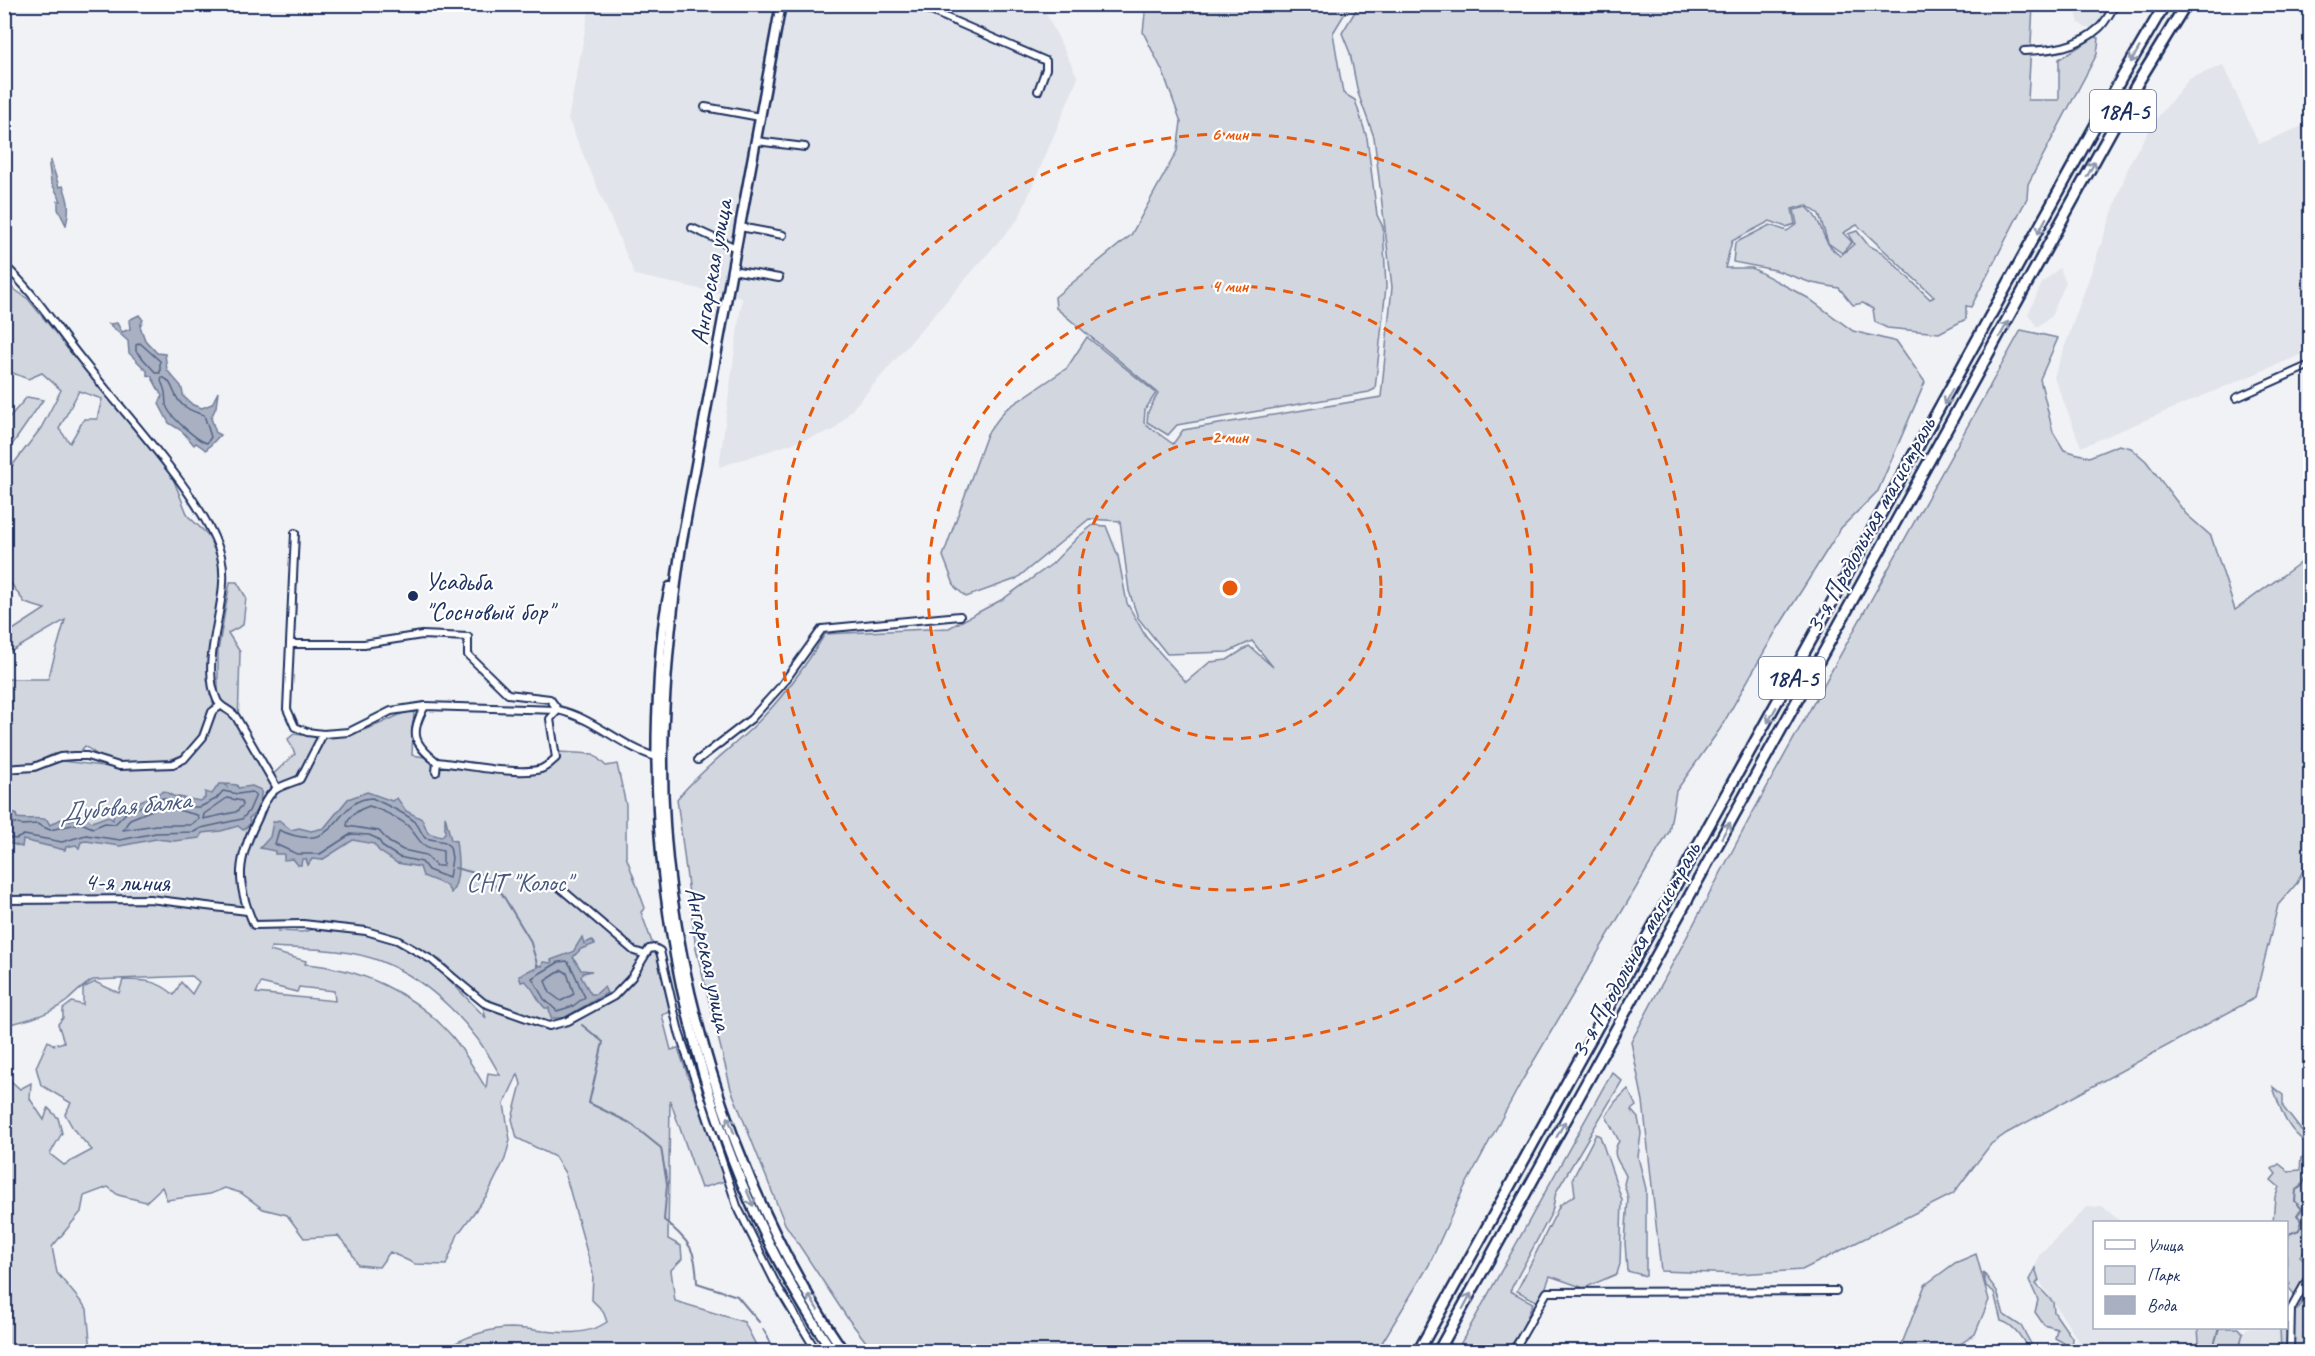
<svg xmlns="http://www.w3.org/2000/svg" width="2315" height="1356" font-family="Caveat,sans-serif">
	<rect width="100%" height="100%" fill="#f1f2f5"/>
	<filter id="ink" filterUnits="userSpaceOnUse"><feTurbulence type="fractalNoise" baseFrequency=".0167" numOctaves="2"/><feDisplacementMap in="SourceGraphic" scale="12" xChannelSelector="R" yChannelSelector="G"/><feConvolveMatrix kernelMatrix="1 2 1 2 8 2 1 2 1" color-interpolation-filters="sRGB"/></filter>
	<g filter="url(#ink)">
		<!-- built -->
		<g fill="#e1e4ea">
			<path d="M590,5H1042L1078,78L1019,218L834,430L719,467L742,298L635,275L568,119Z"/>
			<path d="M2074,5H2106L2103,19L2095,27L2086,28L2079,23Z"/>
			<path d="M2223,65L2259,144L2310,123V351L2081,447L2054,377L2130,162L2156,119L2189,79Z"/>
			<path d="M2059,268L2066,282L2051,317L2037,327L2028,314L2042,283Z"/>
			<path d="M2102,1206L2121,1222H2094V1328H2206L2193,1351H2085L2039,1280L2035,1268L2039,1255L2087,1207Z"/>
			<path d="M2247,1328H2280L2281,1351L2230,1352L2240,1345L2243,1333Z"/>
		</g>
		<!-- green -->
		<g fill="#d2d6df" stroke="#76829e" stroke-width="1.5" fill-rule="evenodd">
			<path d="M1146,5H1350L1333,33L1343,93L1355,100L1367,138L1377,215L1383,227L1386,287L1375,389L1369,392L1177,425L1168,435L1147,422L1148,412L1158,393L1056,308L1055,297L1131,235L1177,151L1181,122L1163,72L1143,32Z"/>
			<path d="M1359,5H2033L2028,100H2059V59L2095,37L2099,38L2097,54L2028,184L2027,198L1971,307L1966,306V319L1939,333L1887,328L1875,322L1873,309L1863,303L1853,305L1839,288L1812,283L1775,270L1733,262L1735,243L1770,225L1787,231L1797,224L1794,210L1807,207C1827,226 1817,238 1840,256L1854,244L1848,234L1857,231L1868,245L1883,253L1930,299L1934,297L1857,225L1843,233L1852,242L1842,253L1828,243L1819,214L1806,205L1792,209L1795,224L1786,227L1770,221L1732,241L1725,268H1752L1808,298L1853,331L1897,342L1925,382L1878,491L1841,528L1776,631L1720,729L1676,791L1669,832L1523,1079L1463,1190L1429,1265L1377,1351H873L846,1316L785,1224L731,1089L696,949L677,799C700,771 728,751 754,726C782,699 805,667 825,634L949,628L1003,599L1052,564L1078,537L1093,525L1106,526L1118,556L1127,603L1146,637L1186,682L1210,662L1227,660L1249,646L1273,667L1252,641L1228,652L1167,654L1138,618L1129,591L1120,521L1089,519L1016,579L966,597L955,587L943,556L987,434L1005,410L1067,368L1087,337L1156,393L1145,410L1144,423L1173,444L1183,430L1381,397L1392,287L1374,137L1358,93L1350,53L1342,33Z"/>
			<path d="M4,282L28,299L172,476L188,516L208,535L222,569L216,623L211,639L214,702L198,739L184,754L162,763L107,762L85,746L78,754H54L25,767H5V679H48L65,620L5,655V635L45,609L25,603L10,582L5,585V475L41,428L61,390L42,373L28,379L5,370L8,340L5,339ZM79,391L102,399L97,419H84L70,443L59,429Z"/>
			<path d="M2021,330L2058,338L2040,379L2053,432L2064,450L2089,457L2119,445L2131,448L2146,461L2186,514L2211,536L2235,610L2304,560L2310,569V855L2297,883L2278,905L2255,998L2007,1133L1991,1144L1953,1194L1802,1270L1738,1274L1661,1271L1643,1101L1631,1042L1753,812Z"/>
			<path d="M27,397L43,400L5,455V422Z"/>
			<path d="M230,582H237L246,597L243,625L228,633L240,652L238,727L269,778L295,754L288,739L294,734C351,741 364,731 414,708L412,755L425,757L438,765L536,774L553,765L559,752L593,754L606,766L617,764L626,805V856L645,908L641,912L658,959L670,1012L662,1015L671,1050L678,1048L725,1181L701,1188L670,1100L668,1239L681,1246L682,1259L671,1270L675,1301L744,1322L759,1351H441C461,1339 487,1328 511,1328C543,1329 579,1341 607,1322L603,1311L592,1300L593,1274L565,1173L555,1157L517,1138L512,1119L521,1084L518,1074L504,1104L510,1140L505,1159L487,1195L458,1234L446,1265L415,1264L390,1252L379,1267L358,1265L349,1248L338,1236L304,1238L287,1215L263,1209L241,1193L225,1188L210,1194L167,1200L162,1187L146,1202L118,1195L108,1187L84,1196L81,1212L52,1247L57,1273L87,1309L91,1351H5L4,1075L20,1089L31,1083L30,1099L44,1120L48,1108L58,1118L62,1133L50,1154L64,1165L92,1150L74,1130L65,1114L71,1103L41,1085L36,1067L48,1041L54,1045L64,1042L58,1024L63,1018V1009L72,1002L83,1005V988L95,982L119,993L123,980C144,980 158,980 174,995L181,982L192,994L199,982L192,976L93,980C82,986 76,993 67,1001C49,1015 26,1021 5,1025V771H31L63,761L118,768L180,766L205,740L218,708V651ZM283,922L319,928L302,932L278,931ZM362,929L377,930L440,960L480,997L486,1018L432,962L397,942ZM271,947C306,949 347,948 380,961C432,981 475,1027 500,1075L488,1073L486,1088C475,1071 464,1050 451,1035C414,993 360,968 305,964L306,961L270,951ZM261,983L297,992L299,987L334,991L335,1001L256,993Z"/>
			<path d="M1612,1072L1622,1081L1556,1192L1552,1212L1510,1291L1533,1303L1521,1332L1506,1351L1456,1352Z"/>
			<path d="M2273,1087L2283,1095V1107L2307,1138L2310,1139V1146C2286,1129 2282,1114 2273,1087Z"/>
			<path d="M1628,1089L1636,1106L1631,1110L1638,1118L1641,1133L1638,1157L1646,1189V1276L1627,1271L1625,1243L1628,1198L1624,1184L1626,1176C1621,1163 1609,1156 1619,1141L1606,1116L1615,1102Z"/>
			<path d="M1596,1134L1600,1136L1622,1200L1620,1264L1617,1274L1584,1288L1550,1276L1540,1303L1517,1291L1560,1205L1575,1195L1573,1178Z"/>
			<path d="M2310,1153V1245L2300,1256L2310,1265V1336L2303,1351H2281L2280,1328H2286L2287,1312L2297,1310L2302,1303L2288,1287L2290,1284L2287,1280L2286,1222H2273L2275,1197L2279,1187L2271,1180L2276,1174L2272,1169L2279,1164L2288,1171L2300,1170L2301,1158L2309,1157Z"/>
			<path d="M1976,1254L1989,1300L1975,1334L1950,1351H1899L1925,1285L1955,1263Z"/>
			<path d="M2035,1268L2039,1280L2036,1284L2053,1302L2054,1312L2072,1338L2071,1351L2064,1343L2055,1338L2057,1329L2044,1325L2035,1312L2038,1300L2029,1280Z"/>
			<path d="M1983,1272L1997,1291L2004,1315L2021,1326L2035,1351H2029C2023,1339 2014,1324 2001,1321L1994,1292L1986,1286Z"/>
			<path d="M2198,1328H2239L2243,1333L2240,1345L2230,1351H2187L2194,1349L2199,1342Z"/>
		</g>
		<!-- water -->
		<g fill="#a8b0c2" stroke="#707c9a" stroke-width="1.5">
			<path d="M51,161L59,187L63,186C69,201 70,209 66,225L58,209V201H61L51,182L49,165Z"/>
			<path d="M139,315L143,320L140,326L145,340L157,353L165,354L167,370L181,386L184,397L193,405L202,408L212,404L218,392L216,407L211,418L216,433L220,435L206,450L196,443L194,445L182,431L169,423L159,404L162,396L151,376L147,375V371L129,353L128,341L109,324L117,323L122,332L130,329L129,320Z"/>
			<path d="M219,784H225L227,787V784L237,785L238,788L252,786L261,790C262,800 258,813 249,818L250,824L243,830L238,826L221,831L202,833L200,838L174,841L156,839L120,846L86,841L81,842L79,848L76,845L66,847L65,850L23,840L22,847L5,842V813L16,814L17,818C27,820 36,817 47,820L50,825L61,819L67,821L77,818L79,813L92,822L108,816L113,820L114,812L164,791L173,796L200,801L205,798V792L212,794Z"/>
			<path d="M367,792L392,801L397,798L406,811L422,819L428,833L441,837L445,833V816L451,840L456,841C458,856 461,881 451,893L446,885L423,876L420,867L397,863L379,851L374,844L353,840L322,860L312,859L308,865L306,859H302L301,865H298L293,859L284,860V854H275V851L260,848L270,837L273,822L279,820L291,830L299,828L311,831L324,828L348,799Z"/>
			<path d="M582,937L584,944L592,940L595,944L581,949L573,957L581,970L592,971L583,973L581,977L591,994H596L604,987L607,993L564,1018H551L549,1008H545C536,999 535,989 525,981L521,982L519,976L532,969H536L537,965L542,966L543,962L552,963L551,960L573,952Z"/>
		</g>
		<g fill="none" stroke-linecap="round" stroke-linejoin="round">
			<!-- shore -->
			<g stroke="#536386" stroke-width="1.5">
				<path d="M140,343L160,361V373H156L136,351V345Z"/>
				<path d="M162,377C173,381 172,392 179,401C185,409 195,412 204,415L211,437L207,443C198,441 167,415 166,404C165,393 166,392 161,381Z"/>
				<path d="M227,798L242,801L243,805L236,812L203,819L204,814Z"/>
				<path d="M372,798C382,803 408,814 415,822C419,826 421,833 425,838L445,842L450,847L452,858L449,878L428,870L422,862L399,857L383,847L378,839L369,835L351,834L320,854H297L275,844L279,830C341,858 332,799 372,798Z"/>
				<path d="M162,806L197,815L199,819L190,825H156L123,830L130,819Z"/>
				<path d="M369,806C380,809 403,820 410,828C424,845 418,846 443,851V866H436L426,855L403,850L389,842L379,831L347,826C347,816 360,809 369,806Z"/>
				<path d="M4,820L22,825L37,824L50,830L81,823L93,828L105,823L115,824L126,813L151,802L163,798L191,807H200L216,799L223,791L238,794L251,792L256,795L249,811L242,819L201,828L194,832L156,833L120,840L86,835L62,842L24,835L16,839L4,837"/>
				<path d="M567,961C576,972 578,985 585,997L573,1006L557,1011L544,999L532,978L559,962Z"/>
				<path d="M562,970L567,973L574,994L561,1001L550,993L545,981Z"/>
			</g>
			<!-- stream -->
			<g stroke="#707c9a" stroke-width="2">
				<path d="M455,868L483,875L499,889L530,940L538,967"/>
				<path d="M582,1025L603,1042L589,1103L630,1123L661,1148L667,1184L664,1220C690,1243 696,1248 697,1283L737,1296L759,1322"/>
				<path d="M2286,1248L2289,1234L2299,1230L2302,1221L2297,1215L2302,1209L2295,1201L2296,1190L2301,1187L2310,1171"/>
				<path d="M763,1329L776,1352"/>
				<path d="M2212,1352L2219,1328"/>
			</g>
			<!-- minor casing -->
			<g stroke="#1b2f5e" stroke-width="10">
				<g id="minor">
					<path d="M915,4L1046,61V69L1038,91"/>
					<path d="M2024,51C2052,50 2077,48 2099,28C2106,22 2110,12 2116,4"/>
					<path d="M705,107L760,117"/>
					<path d="M756,141L805,147"/>
					<path d="M740,227L783,235"/>
					<path d="M692,228L736,248"/>
					<path d="M4,265C34,292 57,329 82,360C120,409 206,499 221,556C232,599 198,659 217,700C220,708 230,709 236,717L277,788"/>
					<path d="M732,270L779,278"/>
					<path d="M2236,398L2310,365"/>
					<path d="M295,533L287,709L295,727L307,732L323,734L349,732L391,711L425,706L558,710C594,718 620,746 656,757"/>
					<path d="M290,644H364L422,635L468,637V655L508,694L550,699L558,710L550,719L556,758C551,762 547,767 541,769C518,776 462,764 437,762L436,772"/>
					<path d="M425,706C409,734 414,744 437,762"/>
					<path d="M323,734L300,779C292,783 282,785 275,790C266,797 262,808 258,818C237,860 235,882 254,925L303,924L366,931L397,940L432,960L484,1003L549,1026L568,1021L614,996L632,977L649,949L655,948L660,951L679,1032L737,1206L775,1282L817,1352"/>
					<path d="M698,760L751,719L781,686L822,629L960,616"/>
					<path d="M4,769L34,767L60,757L74,756H87L119,766L173,764L184,759L203,737L212,712L220,706"/>
					<path d="M559,887L634,951L643,954"/>
					<path d="M4,900L150,899L247,911"/>
					<path d="M1513,1352L1547,1292L1836,1291"/>
					<path d="M2290,1352L2291,1309L2310,1275"/>
				</g>
			</g>
			<!-- secondary casing -->
			<g stroke="#1b2f5e" stroke-width="13">
				<g id="secondary">
					<path d="M781,4L681,546C671,615 664,684 663,753C661,957 729,1183 844,1352"/>
					<path d="M670,587C660,630 659,674 657,718C650,933 710,1173 833,1352"/>
				</g>
			</g>
			<!-- trunk casing -->
			<g stroke="#1b2f5e" stroke-width="14">
				<g id="trunk">
					<path d="M1418,1352L2121,79L2165,4"/>
					<path d="M1438,1352L2137,84L2186,4"/>
				</g>
			</g>
			<!-- minor -->
			<use href="#minor" stroke="#fff" stroke-width="6"/>
			<!-- secondary -->
			<use href="#secondary" stroke="#fff" stroke-width="8"/>
			<!-- trunk -->
			<use href="#trunk" stroke="#fff" stroke-width="9"/>
		</g>
		<!-- one-way arrows -->
		<defs><path id="oneway-shaft" d="M-6 0H5M1.5-3L5.5 0L1.5 3" fill="none" stroke-width="1.6" stroke-linecap="round" stroke-linejoin="round" transform="scale(1.5)"/></defs>
		<g stroke="#8d97ae">
			<use href="#oneway-shaft" transform="translate(2135 55) rotate(120)"/>
			<use href="#oneway-shaft" transform="translate(2091 169) rotate(-62)"/>
			<use href="#oneway-shaft" transform="translate(2042 226) rotate(118)"/>
			<use href="#oneway-shaft" transform="translate(2004 329) rotate(-61)"/>
			<use href="#oneway-shaft" transform="translate(1948 397) rotate(119)"/>
			<use href="#oneway-shaft" transform="translate(1772 715) rotate(119)"/>
			<use href="#oneway-shaft" transform="translate(1726 830) rotate(-61)"/>
			<use href="#oneway-shaft" transform="translate(731 1125) rotate(-111)"/>
			<use href="#oneway-shaft" transform="translate(1561 1129) rotate(-61)"/>
			<use href="#oneway-shaft" transform="translate(750 1198) rotate(67)"/>
			<use href="#oneway-shaft" transform="translate(1467 1301) rotate(-62)"/>
			<use href="#oneway-shaft" transform="translate(813 1302) rotate(-121)"/>
		</g>
	</g>
	<!-- distance rings -->
	<g fill="none" stroke="#e8590c" stroke-width="3" stroke-dasharray="10 8">
		<circle cx="1230" cy="588" r="151"/>
		<circle cx="1230" cy="588" r="302"/>
		<circle cx="1230" cy="588" r="454"/>
	</g>
	<!-- markers -->
	<circle fill="#1b2f5e" stroke="#fff" stroke-width="2" cx="413" cy="596" r="6"/>
	<g text-anchor="middle" dominant-baseline="central" stroke-width="4.5" stroke-linejoin="round" paint-order="stroke">
		<!-- shield labels -->
		<g fill="#fff" stroke="#5f6d8e" stroke-width="1.5">
			<rect x="2090" y="90" width="66" height="42" rx="4.5"/>
			<rect x="1759" y="657" width="66" height="42" rx="4.5"/>
		</g>
		<g font-size="24" font-weight="bold" fill="#1b2f5e">
			<text x="2123" y="111">18А-5</text>
			<text x="1792" y="678">18А-5</text>
		</g>
		<!-- street labels -->
		<g font-size="26" fill="#1b2f5e" stroke="#fff">
			<text transform="translate(711 272) rotate(-80)">Ангарская улица</text>
			<text transform="translate(1870 525) rotate(-61)">3-я Продольная магистраль</text>
			<text transform="translate(127 882) rotate(1)">4-я линия</text>
			<text transform="translate(1635 950) rotate(-61)">3-я Продольная магистраль</text>
			<text transform="translate(709 959) rotate(78)">Ангарская улица</text>
		</g>
		<!-- poi labels -->
		<g font-size="26" fill="#1b2f5e" stroke="#fff" text-anchor="start">
			<text x="425" y="581">Усадьба<tspan x="425" dy="30">"Сосновый бор"</tspan></text>
		</g>
		<!-- park labels -->
		<g font-size="26" fill="#49597e" stroke="#fff">
			<text x="519" y="882">СНТ "Колос"</text>
		</g>
		<!-- water labels -->
		<g font-size="27" font-style="italic" fill="#4c5c81" stroke="#fff">
			<text transform="translate(125 806) rotate(-6)">Дубовая балка</text>
		</g>
	</g>
	<circle cx="1230" cy="588" r="9" fill="#e8590c" stroke="#fff" stroke-width="3"/>
	<g font-size="18" text-anchor="middle" font-weight="bold" fill="#e8590c" stroke="#fff" stroke-width="4.5" stroke-linejoin="round" paint-order="stroke">
		<text x="1230" y="140">6 мин</text>
		<text x="1230" y="292">4 мин</text>
		<text x="1230" y="443">2 мин</text>
	</g>
	<!-- margin -->
	<rect width="2315" height="1356" fill="none" stroke="#fff" stroke-width="24"/>
	<rect x="12" y="12" width="2291" height="1332" fill="none" stroke="#1b2f5e" stroke-width="2" filter="url(#ink)"/>
	<!-- legend -->
	<rect x="2093" y="1221" width="195" height="108" fill="#ffffff" stroke="#a4acbf" stroke-width="1.5"/>
	<rect x="2105" y="1240" width="30" height="9" fill="#ffffff" stroke="#a4acbf" stroke-width="1.5"/>
	<text x="2147" y="1251" font-size="18" fill="#1b2f5e">Улица</text>
	<rect x="2105" y="1266" width="30" height="18" fill="#d2d6df" stroke="#a4acbf" stroke-width="1.5"/>
	<text x="2147" y="1281" font-size="18" fill="#1b2f5e">Парк</text>
	<rect x="2105" y="1296" width="30" height="18" fill="#a8b0c2" stroke="#a4acbf" stroke-width="1.5"/>
	<text x="2147" y="1311" font-size="18" fill="#1b2f5e">Вода</text>
</svg>
